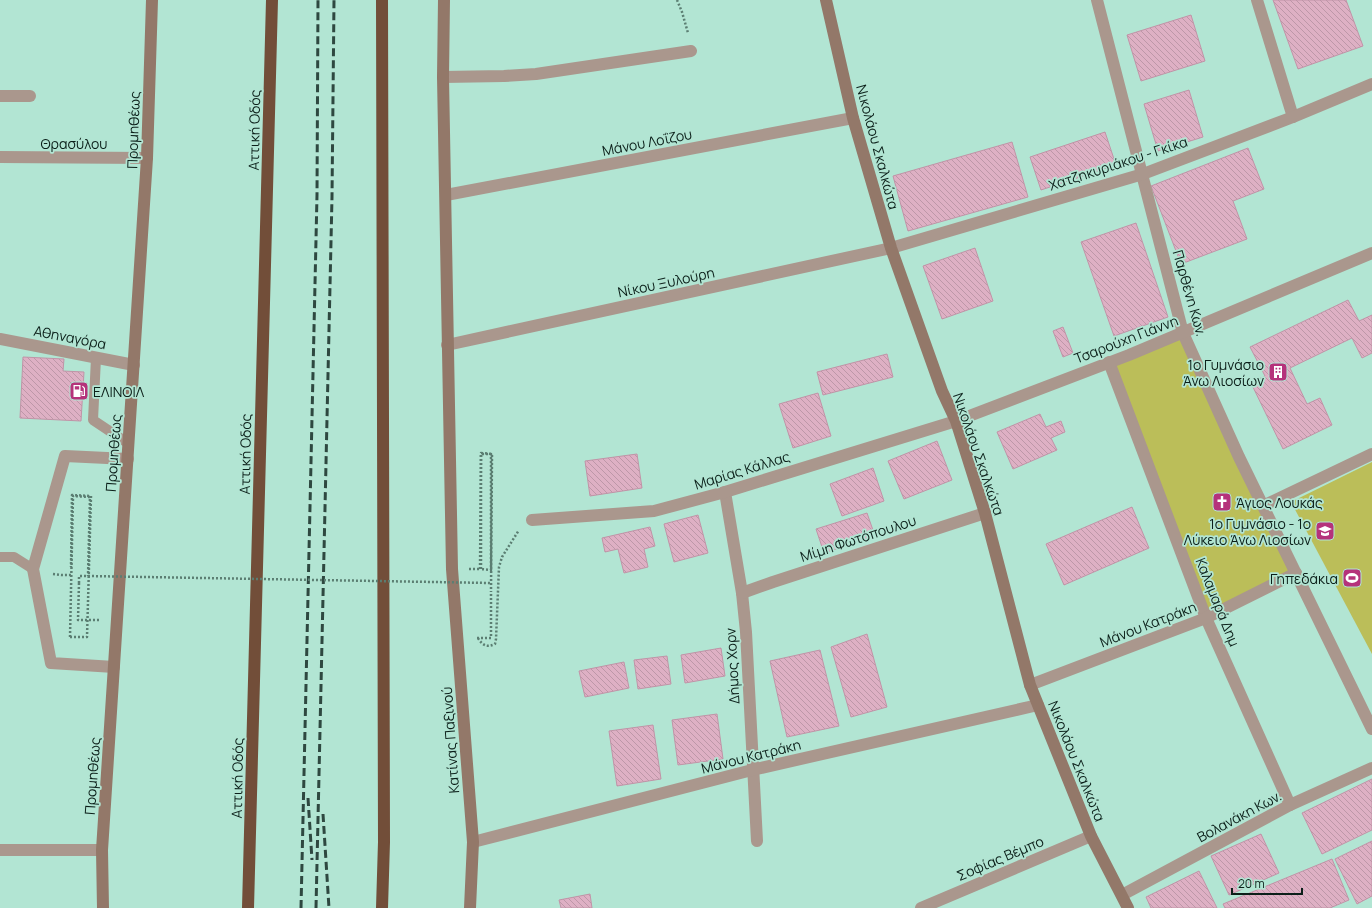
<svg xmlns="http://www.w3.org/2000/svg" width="1372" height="908" font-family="Manrope,sans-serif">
	<defs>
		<pattern id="building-back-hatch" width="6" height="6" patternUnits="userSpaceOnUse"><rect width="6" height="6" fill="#deb0c4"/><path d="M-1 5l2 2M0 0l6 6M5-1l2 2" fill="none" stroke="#bd97a8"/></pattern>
	</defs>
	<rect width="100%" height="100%" fill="#b2e5d3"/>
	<!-- green -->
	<g fill="#bbbe59">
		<path d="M1183,333L1296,573L1206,618L1109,362Z"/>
		<path d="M1372,462V654L1291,502Z"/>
	</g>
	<!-- building -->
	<g fill="url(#building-back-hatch)" stroke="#c094a7">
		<path d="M1273,0H1346L1363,46L1298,69Z"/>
		<path d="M1191,15L1205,61L1141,81L1127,35Z"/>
		<path d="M1189,90L1203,137L1158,151L1144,104Z"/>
		<path d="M1105,132L1116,165L1041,190L1030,157Z"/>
		<path d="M1012,142L1028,197L908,231L893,176Z"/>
		<path d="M1248,148L1264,189L1233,201L1247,239L1181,264L1151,186Z"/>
		<path d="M1136,223L1168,317L1114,336L1081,242Z"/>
		<path d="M975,248L993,301L942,319L923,266Z"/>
		<path d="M1348,300L1359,321L1372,315V353L1362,358L1352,338L1290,368L1307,404L1320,398L1332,425L1283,449L1251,383L1265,376L1250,347Z"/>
		<path d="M1063,327L1073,353L1063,357L1053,331Z"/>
		<path d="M887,354L893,377L823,395L817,372Z"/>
		<path d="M23,357L64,359L63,371L84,372L81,421L20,418Z"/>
		<path d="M818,393L831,436L793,448L779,404Z"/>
		<path d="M1040,414L1046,427L1061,421L1065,432L1051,438L1057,450L1013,469L997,432Z"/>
		<path d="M937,441L952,480L904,499L888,461Z"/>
		<path d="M637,454L642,488L590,496L585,461Z"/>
		<path d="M873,468L884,501L842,516L830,484Z"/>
		<path d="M1132,507L1149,548L1064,585L1046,544Z"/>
		<path d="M867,513L875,536L824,553L816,529Z"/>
		<path d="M698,515L708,553L674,562L664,524Z"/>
		<path d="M650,527L655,546L644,549L648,567L624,573L618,549L605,552L602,538Z"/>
		<path d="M867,634L887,707L851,717L831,647Z"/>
		<path d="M721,648L725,676L685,683L681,655Z"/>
		<path d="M820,650L839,726L787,737L770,661Z"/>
		<path d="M667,656L671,684L638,689L634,660Z"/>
		<path d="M624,662L629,688L585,697L579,671Z"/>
		<path d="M717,714L723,759L678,765L672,720Z"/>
		<path d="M653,725L661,779L617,786L609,731Z"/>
		<path d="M1372,779V830L1322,854L1302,813Z"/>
		<path d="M1261,834L1279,873L1229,895L1211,856Z"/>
		<path d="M1372,841V896L1357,904L1335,859Z"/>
		<path d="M1332,859L1349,900L1330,908H1225L1223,904Z"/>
		<path d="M1199,871L1217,908H1151L1146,897Z"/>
		<path d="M590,894L592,908H561L559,900Z"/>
	</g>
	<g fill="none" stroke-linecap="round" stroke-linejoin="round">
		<!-- path -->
		<g stroke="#5b7e72" stroke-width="2.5" stroke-dasharray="2 2" stroke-linecap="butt">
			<path d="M677,0L682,12L688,33"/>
			<path d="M469,569H481V454H491V570L480,569"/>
			<path d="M53,574L62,575H71"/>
			<path d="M79,583L78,620H99"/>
			<path d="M70,637L73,496L90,497L88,576"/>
			<path d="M477,638H491V591"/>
			<path d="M478,638C482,645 487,648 495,644L496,639L499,567L502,557L519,530"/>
		</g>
		<!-- lane -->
		<g stroke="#aa978d" stroke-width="10">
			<path d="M96,358L93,420L129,444"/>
			<path d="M0,557H14L33,569"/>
		</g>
		<!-- street -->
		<g stroke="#aa978d" stroke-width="12">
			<path d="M1097,0L1183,333L1239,457L1372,729"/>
			<path d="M1257,0L1293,117"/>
			<path d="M443,77L504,76L536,74L691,51"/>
			<path d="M0,96H30"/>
			<path d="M0,157L147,158"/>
			<path d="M446,195L853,118"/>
			<path d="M0,339L134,365"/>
			<path d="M447,345L891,248L1143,174L1293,117L1372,84"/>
			<path d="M1109,362L1206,618L1290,805"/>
			<path d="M725,492L742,593L746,632L757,841"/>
			<path d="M1263,506L1372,454"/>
			<path d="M532,520L654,511L725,492L956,421L1129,355L1372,253"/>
			<path d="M742,593L773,582L985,513"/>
			<path d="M114,667L51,663L33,569L65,456L128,459"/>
			<path d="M1030,685L1206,618L1296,573"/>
			<path d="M473,842L752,770L1038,705"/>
			<path d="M0,850H102"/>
			<path d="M1122,895L1290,805L1372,768"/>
			<path d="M921,908L1091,836"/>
		</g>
		<!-- secondary -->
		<g stroke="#937869" stroke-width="12">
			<path d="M444,0L443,77L452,569L473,842L470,908"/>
			<path d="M826,0L853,118L891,248L942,391L956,421L985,513L1030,685L1091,836L1128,908"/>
			<path d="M103,908L102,850L147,158L152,0"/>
		</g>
		<!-- highway -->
		<g stroke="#724e39" stroke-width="12">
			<path d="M248,908L272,0"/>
			<path d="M382,908L384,842L382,0"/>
		</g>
		<!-- rail -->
		<g stroke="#2e4840" stroke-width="3" stroke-dasharray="8 4" stroke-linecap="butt">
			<path d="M308,798L312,860"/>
			<path d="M323,814L329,908"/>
			<path d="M301,908L317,195L318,0"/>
			<path d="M316,908L332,197L334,0"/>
		</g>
		<!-- path-bridge -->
		<g stroke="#5b7e72" stroke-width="2.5" stroke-dasharray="2 2" stroke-linecap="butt">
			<path d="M480,569L481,453L492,454L491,591"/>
			<path d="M79,583V576H88L491,583"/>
			<path d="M70,637H87L91,496L72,495L71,567"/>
		</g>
	</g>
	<!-- icons -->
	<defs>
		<g id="building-square" transform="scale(1)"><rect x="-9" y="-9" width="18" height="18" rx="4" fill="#b5327b" stroke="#b2e5d3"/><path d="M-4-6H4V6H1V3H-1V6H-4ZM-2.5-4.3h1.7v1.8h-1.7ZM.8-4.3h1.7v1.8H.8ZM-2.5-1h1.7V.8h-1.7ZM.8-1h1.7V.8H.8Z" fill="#fff"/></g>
		<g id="fuel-square" transform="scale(1)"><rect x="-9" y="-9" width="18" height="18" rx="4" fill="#b5327b" stroke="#b2e5d3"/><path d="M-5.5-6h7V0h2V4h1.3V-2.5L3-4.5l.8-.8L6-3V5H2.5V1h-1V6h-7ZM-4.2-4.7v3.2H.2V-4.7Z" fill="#fff"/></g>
		<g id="church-square" transform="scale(1)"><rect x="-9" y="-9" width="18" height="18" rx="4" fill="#b5327b" stroke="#b2e5d3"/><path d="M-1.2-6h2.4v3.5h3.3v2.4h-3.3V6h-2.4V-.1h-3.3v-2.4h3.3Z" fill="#fff"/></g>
		<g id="school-square" transform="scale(1)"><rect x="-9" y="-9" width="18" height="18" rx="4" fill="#b5327b" stroke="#b2e5d3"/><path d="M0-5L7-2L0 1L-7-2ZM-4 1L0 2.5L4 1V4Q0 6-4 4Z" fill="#fff"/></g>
		<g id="stadium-square" transform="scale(1)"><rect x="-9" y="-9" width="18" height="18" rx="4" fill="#b5327b" stroke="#b2e5d3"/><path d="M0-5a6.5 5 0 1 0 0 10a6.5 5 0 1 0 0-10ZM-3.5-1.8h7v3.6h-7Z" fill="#fff"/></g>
	</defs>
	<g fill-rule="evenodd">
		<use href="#building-square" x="1278" y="372"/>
		<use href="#fuel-square" x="79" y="391"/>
		<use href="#church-square" x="1222" y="502"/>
		<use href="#school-square" x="1325" y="531"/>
		<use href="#stadium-square" x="1352" y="578"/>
	</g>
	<g text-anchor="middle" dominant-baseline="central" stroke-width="3.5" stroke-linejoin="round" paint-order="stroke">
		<!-- street labels -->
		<g font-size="14" fill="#0b1f19" stroke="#b2e5d3">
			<text transform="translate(133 130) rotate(-88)">Προμηθέως</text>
			<text transform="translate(254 130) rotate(-89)">Αττική Οδός</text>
			<text transform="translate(647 142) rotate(-11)">Μάνου Λοΐζου</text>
			<text x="74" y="143">Θρασύλου</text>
			<text transform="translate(878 147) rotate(75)">Νικολάου Σκαλκώτα</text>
			<text transform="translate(1118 163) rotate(-18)">Χατζηκυριάκου - Γκίκα</text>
			<text transform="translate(666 282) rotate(-12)">Νίκου Ξυλούρη</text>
			<text transform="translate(1190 293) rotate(74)">Παρθένη Κων.</text>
			<text transform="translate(70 337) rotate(11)">Αθηναγόρα</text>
			<text transform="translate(1126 339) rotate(-21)">Τσαρούχη Γιάννη</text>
			<text transform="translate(113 453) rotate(-86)">Προμηθέως</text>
			<text transform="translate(245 454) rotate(-89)">Αττική Οδός</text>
			<text transform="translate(979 454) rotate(71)">Νικολάου Σκαλκώτα</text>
			<text transform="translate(742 470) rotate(-17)">Μαρίας Κάλλας</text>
			<text transform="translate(858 538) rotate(-18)">Μίμη Φωτόπουλου</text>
			<text transform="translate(1218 602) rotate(68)">Καλαμαρά Δημ</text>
			<text transform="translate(1148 624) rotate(-21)">Μάνου Κατράκη</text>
			<text transform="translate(732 666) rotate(-93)">Δήμος Χορν</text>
			<text transform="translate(450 740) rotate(-94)">Κατίνας Παξινού</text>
			<text transform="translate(751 756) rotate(-14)">Μάνου Κατράκη</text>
			<text transform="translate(1077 761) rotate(68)">Νικολάου Σκαλκώτα</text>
			<text transform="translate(92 776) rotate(-86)">Προμηθέως</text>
			<text transform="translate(237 778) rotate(-89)">Αττική Οδός</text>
			<text transform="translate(1239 816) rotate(-28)">Βολανάκη Κων.</text>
			<text transform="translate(1000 858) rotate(-23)">Σοφίας Βέμπο</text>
		</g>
		<!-- poi labels -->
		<g font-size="14" fill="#0b1f19" stroke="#b2e5d3" text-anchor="end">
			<text x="1264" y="364">1ο Γυμνάσιο<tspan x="1264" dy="16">Άνω Λιοσίων</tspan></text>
			<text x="93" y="391" text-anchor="start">ΕΛΙΝΟΙΛ</text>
			<text x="1236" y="502" text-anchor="start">Άγιος Λουκάς</text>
			<text x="1311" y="523">1ο Γυμνάσιο - 1ο<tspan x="1311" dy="16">Λύκειο Άνω Λιοσίων</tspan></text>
			<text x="1338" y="578">Γηπεδάκια</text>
		</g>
	</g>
	<!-- scale -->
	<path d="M1232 888v6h70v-6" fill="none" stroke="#0b1f19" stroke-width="2"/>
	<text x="1238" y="888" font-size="12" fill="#0b1f19" stroke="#b2e5d3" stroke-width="3" paint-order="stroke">20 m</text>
</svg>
